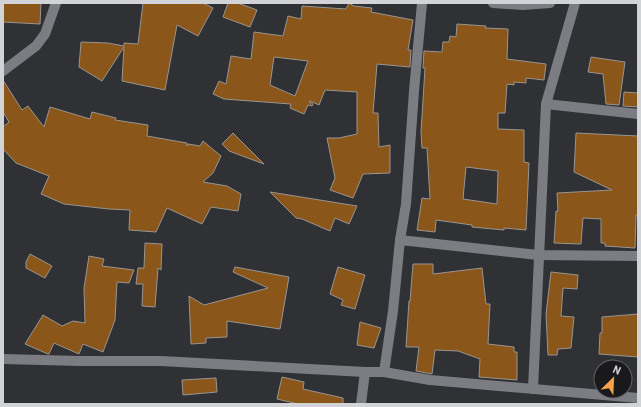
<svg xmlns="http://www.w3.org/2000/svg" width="641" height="407" font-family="Barlow,sans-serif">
	<rect width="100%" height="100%" fill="#303135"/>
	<!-- building -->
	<g fill="#8a5619" stroke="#999591" fill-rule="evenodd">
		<path d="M3,3H41L40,24L3,22Z"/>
		<path d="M143,3H203L213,8L198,36L177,25L165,90L122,81L124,47L102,81L79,67L81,42L108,43L124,46V43L138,44Z"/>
		<path d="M228,3H238L257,10L250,27L223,17Z"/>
		<path d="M349,3L354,6L372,8L371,12L413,20L408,50H411L410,67L377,64L373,113H378L379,147L390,145V173L363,174L353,198L330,190L335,178L327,138H339L357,134V92L325,90L319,105L310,101L309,102L313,104L312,106L308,105L304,114L290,108L291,104L224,99L213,94L219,81L226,84L231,56L251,59L254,32L283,36L288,16L301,19L302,6L346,9ZM274,57L308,61L295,96L270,85Z"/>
		<path d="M457,24L486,26L485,28L508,29L507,59L546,64L544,80L526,78V83L514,82V85L507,84L505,113H498V129L524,130V162L529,163L526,230L504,228V230L472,227V225L436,220L435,232L417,230L422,198L430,199L427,148H422L421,132L425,68H423L424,51L442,52L443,42H449L450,36L456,37ZM466,167L498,171L497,204L463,199Z"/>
		<path d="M591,57L625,62L619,105L606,104L603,74L588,72Z"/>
		<path d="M3,80L22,110L28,106L44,127L50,107L90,119L92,112L116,118L115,120L148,125L147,136L187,143V146L188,144L200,146L203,141L221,156L213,173L203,182L227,186L241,194L238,211L211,207L202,224L167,208L156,232L129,230L130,210L109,209L64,204L41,194L49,176L16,163L3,149V127L9,122L3,112Z"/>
		<path d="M624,92L638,93V107L623,106Z"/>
		<path d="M233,133L264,164L229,151L222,144Z"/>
		<path d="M576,133L638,136V216L636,215L635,248L605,246V243H601V219L583,218L581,244L554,243L556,211H558L557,193L612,190L574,172Z"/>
		<path d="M270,192L357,206L349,224L335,218L330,231L302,219L296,218Z"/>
		<path d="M145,243L162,244L161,270L158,268L155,307L142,306L143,284H136L138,268H144Z"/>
		<path d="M30,254L52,266L45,278L26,268V262Z"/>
		<path d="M89,256L104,259L102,266L134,270L129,283L117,282L115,320L103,352L83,344L79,354L54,343L49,354H48L25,344L43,315L62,326L73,321L85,323L84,288Z"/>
		<path d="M413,264H433V274L482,268L486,304H490L488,344L514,347V352H517V380L479,377L480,359L458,351L435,350L432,374L416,371L419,347H406L409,301H410Z"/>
		<path d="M235,267L289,277L280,329L227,321V337L206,338V343L191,344L189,296L204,305L268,288L233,272Z"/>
		<path d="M338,267L365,275L355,309L341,305L343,300L330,294Z"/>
		<path d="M551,272L578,275L577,289L563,288L561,316L574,317L571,348L558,349L557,355H548L546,314Z"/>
		<path d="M638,314V357L599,354L600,333H602V317Z"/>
		<path d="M360,322L381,328L374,348L357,345Z"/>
		<path d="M282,377L304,382L303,389L343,398V404H298L277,399Z"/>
		<path d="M216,378L217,392L183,395L182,380Z"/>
	</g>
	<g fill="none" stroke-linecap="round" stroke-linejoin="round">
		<!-- minor -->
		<g stroke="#7c7d82" stroke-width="10">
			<path d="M493,3L523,5L550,3"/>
			<path d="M3,71L36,46L45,34L56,3"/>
			<path d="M546,104L638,114"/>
			<path d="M400,240L538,255L638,256"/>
			<path d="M3,359L80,361H161L365,372H384L430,380L638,398"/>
			<path d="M384,372L393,311L400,240L406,204L414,91L422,3"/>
			<path d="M533,389L546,104L575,3"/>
			<path d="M361,404L365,372"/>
		</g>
	</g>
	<!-- border -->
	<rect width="641" height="407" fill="none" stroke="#d2d3d6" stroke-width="8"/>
	<!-- north arrow -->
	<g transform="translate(613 379) rotate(24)"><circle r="19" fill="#19191b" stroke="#636366"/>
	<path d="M0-3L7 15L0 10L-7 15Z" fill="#f7a149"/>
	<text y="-6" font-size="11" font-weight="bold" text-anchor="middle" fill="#d2d3d6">N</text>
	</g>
</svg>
